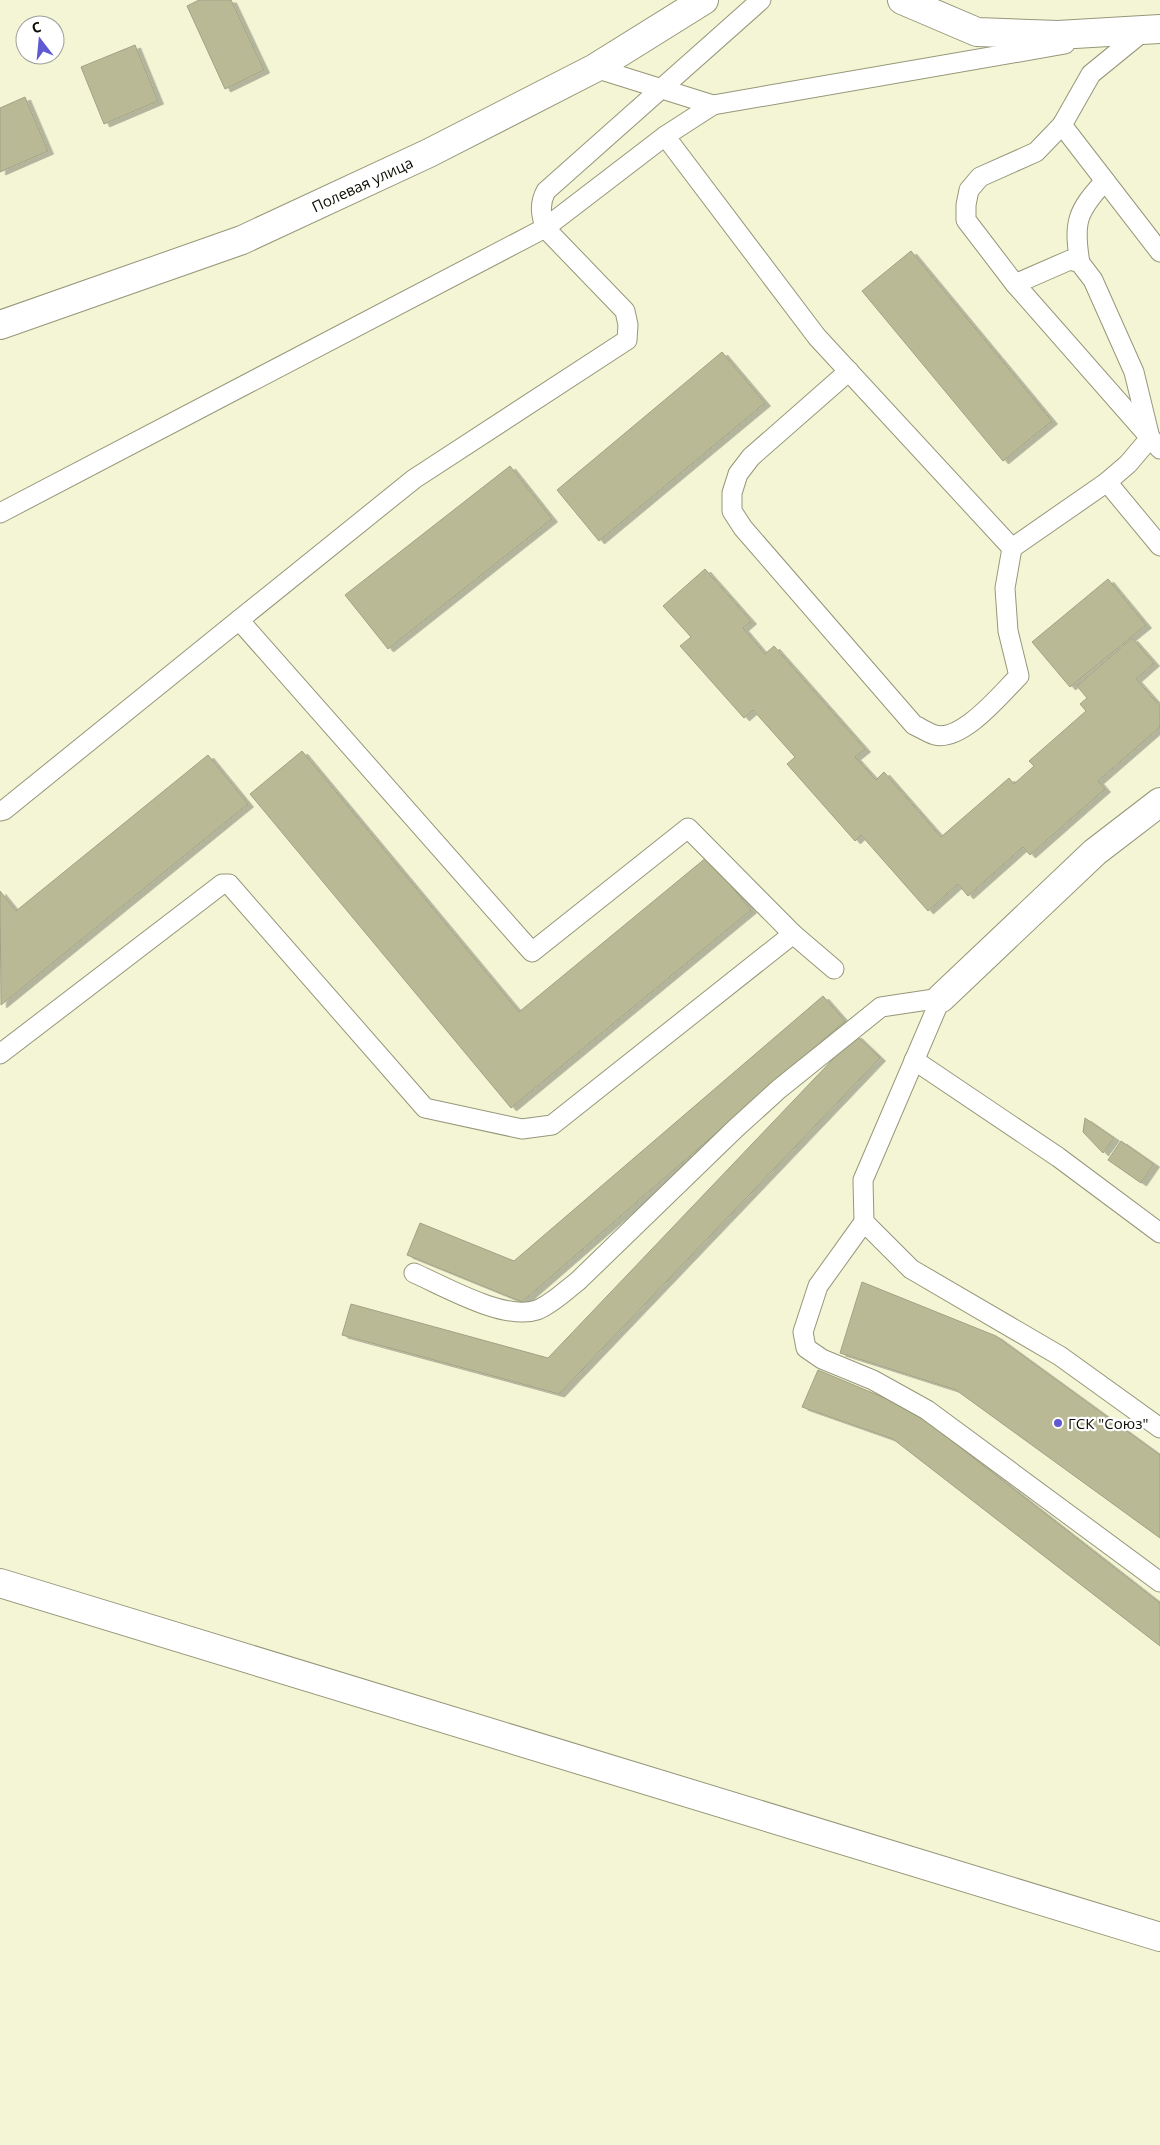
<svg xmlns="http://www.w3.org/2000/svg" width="1160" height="2145" font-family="'Open Sans',sans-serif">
	<defs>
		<filter id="shadow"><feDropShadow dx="5.5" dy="3" stdDeviation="0" flood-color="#0004"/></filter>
	</defs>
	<rect width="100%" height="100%" fill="#f4f5d5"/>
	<!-- building -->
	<g fill="#b9ba95" stroke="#a1a285" filter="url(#shadow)">
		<path d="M199,0H231L264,70L225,89L187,6Z"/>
		<path d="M135,45L158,101L104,124L81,67Z"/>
		<path d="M25,97L48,151L0,172V108Z"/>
		<path d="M911,251L1052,421L1003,461L862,291Z"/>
		<path d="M722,352L765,403L599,541L557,490Z"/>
		<path d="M510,466L552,519L388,649L345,595Z"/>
		<path d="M705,569L751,621L743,628L765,654L774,646L865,749L855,757L876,780L884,772L941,837L1009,778L1014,784L1034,766L1029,761L1086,711L1080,704L1087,698L1077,686L1132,638L1154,663L1136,679L1160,706V727L1098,781L1105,789L1030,855L1023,847L968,896L958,884L928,911L861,835L855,841L787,764L795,757L753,710L744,718L680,646L691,637L663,606Z"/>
		<path d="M1108,579L1146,625L1070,687L1032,642Z"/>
		<path d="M302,751L519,1012L707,857L751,910L511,1108L250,794Z"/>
		<path d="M208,755L248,804L1,1005L0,891L16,911Z"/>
		<path d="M823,996L845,1021L522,1302L407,1255L420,1223L514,1261Z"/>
		<path d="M856,1035L880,1058L559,1394L342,1335L351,1304L548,1358Z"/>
		<path d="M1085,1118L1114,1138L1103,1153L1083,1132Z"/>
		<path d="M1121,1141L1154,1164L1141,1183L1108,1160Z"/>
		<path d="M862,1282L996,1336L1160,1455V1538L956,1390L840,1353Z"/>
		<path d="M818,1370L911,1409L1160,1603V1646L893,1439L802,1407Z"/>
	</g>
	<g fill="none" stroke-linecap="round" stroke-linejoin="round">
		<!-- lane casing -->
		<g stroke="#969779" stroke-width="21">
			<g id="lane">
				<path d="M1145,30L1091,74L1062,125L1160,252"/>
				<path d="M595,68L713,105"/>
				<path d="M1062,125L1036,152L980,177L969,190L966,205V220L1015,284L1160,449"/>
				<path d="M665,136L817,337L1012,548L1107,482L1160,546"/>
				<path d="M1080,263C1073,222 1077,211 1105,181"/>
				<path d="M1015,284L1070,260L1080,263L1093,280L1134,372L1150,438L1128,464L1107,482"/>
				<path d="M849,371L751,457L738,474L732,493V511L743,528L914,725C921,728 928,733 935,735C962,742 1001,694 1019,676L1008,631L1005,588L1012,548"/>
				<path d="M0,513L545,228C541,214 539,204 546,191L761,0"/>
				<path d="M0,811L4,810L239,620"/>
				<path d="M834,969L793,934L688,828L532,952L239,620L414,479L627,340L628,325L625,311L545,228L665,136L713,105L1065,44"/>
				<path d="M941,998L863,1180L864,1222L911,1269L1060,1356L1160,1428"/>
				<path d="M0,1054L222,884H229L425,1108L522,1129L552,1125L793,934"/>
				<path d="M914,1060L1058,1157L1160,1233"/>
				<path d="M864,1222L818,1286L803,1332L806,1348L822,1359L873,1380L927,1410L1160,1582"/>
				<path d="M414,1273C446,1287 504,1321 537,1310C552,1304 565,1291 578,1281L735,1129L779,1089L881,1007L941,998"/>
			</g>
		</g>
		<!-- street casing -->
		<g stroke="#969779" stroke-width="30">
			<g id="street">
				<path d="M902,0L977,32L1058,35L1160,29"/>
				<path id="s1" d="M0,325L242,240L429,153L595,68L704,0"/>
				<path d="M941,998L1095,852L1160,802"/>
				<path d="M0,1583L1160,1937"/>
			</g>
		</g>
		<!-- lane -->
		<use href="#lane" stroke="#fff" stroke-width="19"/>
		<!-- street -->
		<use href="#street" stroke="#fff" stroke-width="28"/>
	</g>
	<!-- markers -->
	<circle fill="#5f59d2" stroke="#fff" stroke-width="2" cx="1058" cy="1423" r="5"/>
	<g text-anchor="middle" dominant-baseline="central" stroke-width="4.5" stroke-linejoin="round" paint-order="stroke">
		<!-- street labels -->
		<g font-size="15" fill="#0d0d04" stroke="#fff">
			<text stroke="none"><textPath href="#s1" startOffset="389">Полевая улица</textPath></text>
		</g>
		<!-- poi labels -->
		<g font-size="15" fill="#0d0d04" stroke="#fff" text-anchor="start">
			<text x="1068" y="1423">ГСК "Союз"</text>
		</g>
	</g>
	<!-- north arrow -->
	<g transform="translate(40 40) rotate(344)"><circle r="24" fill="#ffffff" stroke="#9e9e9b"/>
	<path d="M0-4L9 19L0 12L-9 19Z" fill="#5f59d2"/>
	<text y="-8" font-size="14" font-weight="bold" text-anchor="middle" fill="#0d0d04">С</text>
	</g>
</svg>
